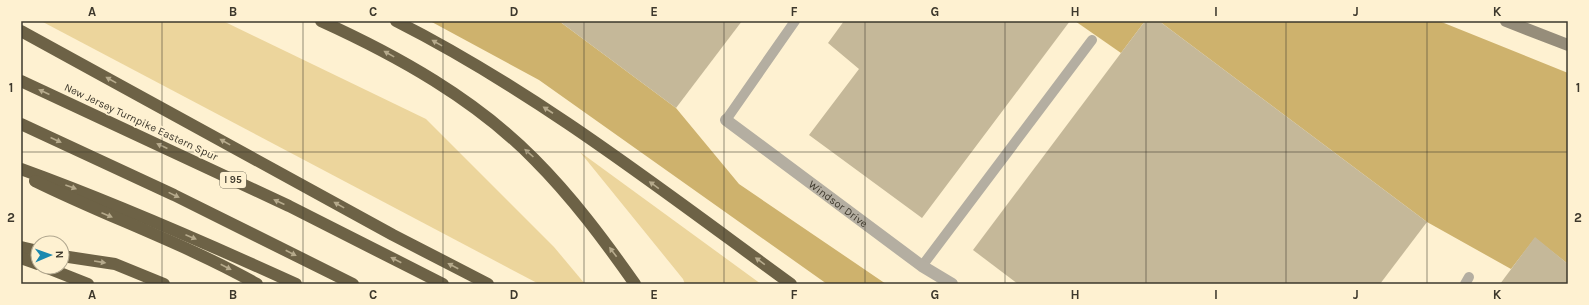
<svg xmlns="http://www.w3.org/2000/svg" width="1589" height="305" font-family="Karla,sans-serif">
	<rect width="100%" height="100%" fill="#fef1d1"/>
	<!-- green -->
	<g fill="#ecd59c">
		<path d="M41,21H223L426,119L554,247L585,284H539Z"/>
		<path d="M580,152L761,284H685L683,279Z"/>
	</g>
	<!-- forest -->
	<g fill="#ceb26d">
		<path d="M430,21H559L676,108L739,184L886,284H827L539,80Z"/>
		<path d="M1075,21H1145L1121,53Z"/>
		<path d="M1159,21H1439L1568,73V264L1535,238L1511,269L1427,222Z"/>
	</g>
	<!-- building -->
	<g fill="#c5b899">
		<path d="M559,21H742L676,108Z"/>
		<path d="M844,21H1070L922,218L809,135L859,69L828,43Z"/>
		<path d="M1145,21H1159L1427,222L1380,284H1018L973,250Z"/>
		<path d="M1535,237L1568,264V284H1500Z"/>
	</g>
	<g fill="none" stroke-linecap="round" stroke-linejoin="round">
		<!-- lane -->
		<g stroke="#b4aea1" stroke-width="10">
			<path d="M726,120L795,21"/>
			<path d="M922,266L1092,40"/>
			<path d="M1465,284L1469,277"/>
		</g>
		<!-- street -->
		<path stroke="#b4aea1" stroke-width="12" id="s1" d="M726,120L922,266L952,284"/>
		<!-- secondary -->
		<path stroke="#968d7a" stroke-width="12" d="M1506,21L1568,45"/>
		<!-- highway -->
		<g stroke="#6d6246" stroke-width="12">
			<path d="M321,21C398,56 475,99 534,159C572,197 604,240 635,284"/>
			<path d="M396,21C538,93 663,191 791,284"/>
			<path d="M21,31L393,235L488,284"/>
			<path d="M21,81L289,206L443,284"/>
			<path d="M21,124L174,195L353,284"/>
			<path d="M21,169C115,203 206,243 296,284"/>
			<path d="M35,181C108,217 186,244 257,284"/>
			<path d="M21,247L38,251"/>
			<path d="M62,256L115,264L164,284"/>
			<path d="M21,258L38,264"/>
			<path d="M45,267L88,284"/>
		</g>
	</g>
	<!-- one-way arrows -->
	<defs><path id="oneway-solid" d="M-6-.8H1V-3.2L6.5 0L1 3.2V.8H-6Z"/></defs>
	<g fill="#b6aa8c">
		<use href="#oneway-solid" transform="translate(437 43) rotate(-151)"/>
		<use href="#oneway-solid" transform="translate(389 54) rotate(-151)"/>
		<use href="#oneway-solid" transform="translate(111 80) rotate(-151)"/>
		<use href="#oneway-solid" transform="translate(44 92) rotate(-155)"/>
		<use href="#oneway-solid" transform="translate(548 110) rotate(-147)"/>
		<use href="#oneway-solid" transform="translate(56 140) rotate(25)"/>
		<use href="#oneway-solid" transform="translate(225 142) rotate(-151)"/>
		<use href="#oneway-solid" transform="translate(162 146) rotate(-155)"/>
		<use href="#oneway-solid" transform="translate(529 153) rotate(-138)"/>
		<use href="#oneway-solid" transform="translate(654 185) rotate(-144)"/>
		<use href="#oneway-solid" transform="translate(71 187) rotate(20)"/>
		<use href="#oneway-solid" transform="translate(174 195) rotate(26)"/>
		<use href="#oneway-solid" transform="translate(279 202) rotate(-155)"/>
		<use href="#oneway-solid" transform="translate(339 205) rotate(-151)"/>
		<use href="#oneway-solid" transform="translate(107 215) rotate(23)"/>
		<use href="#oneway-solid" transform="translate(191 237) rotate(23)"/>
		<use href="#oneway-solid" transform="translate(613 252) rotate(-127)"/>
		<use href="#oneway-solid" transform="translate(291 253) rotate(27)"/>
		<use href="#oneway-solid" transform="translate(396 260) rotate(-153)"/>
		<use href="#oneway-solid" transform="translate(760 261) rotate(-144)"/>
		<use href="#oneway-solid" transform="translate(100 262) rotate(9)"/>
		<use href="#oneway-solid" transform="translate(453 266) rotate(-152)"/>
		<use href="#oneway-solid" transform="translate(226 267) rotate(27)"/>
	</g>
	<!-- grid -->
	<path fill="none" stroke="#3d382c" stroke-width="1" stroke-opacity="0.55" d="M162,21V284M303,21V284M443,21V284M584,21V284M724,21V284M865,21V284M1005,21V284M1146,21V284M1286,21V284M1427,21V284M21,152H1568"/>
	<g text-anchor="middle" dominant-baseline="central" stroke-width="3.5" stroke-linejoin="round" paint-order="stroke">
		<!-- shield labels -->
		<rect fill="#fef1d1" stroke="#77705e" stroke-width="1" x="220" y="172" width="26" height="16" rx="3"/>
		<g font-size="10" font-weight="bold" fill="#3d382c">
			<text x="233" y="180">I 95</text>
		</g>
		<!-- street labels -->
		<g font-size="11" fill="#3d382c" stroke="#fef1d1">
			<text transform="translate(141 122) rotate(25)">New Jersey Turnpike Eastern Spur</text>
			<text stroke="none"><textPath href="#s1" startOffset="140">Windsor Drive</textPath></text>
		</g>
	</g>
	<!-- border -->
	<rect width="1589" height="305" fill="none" stroke="#fef1d1" stroke-width="44"/>
	<!-- north arrow -->
	<g transform="translate(50 255) rotate(88)"><circle r="19" fill="#fef1d1" stroke="#b1a78f"/>
	<path d="M0-3L7 15L0 10L-7 15Z" fill="#1a88af"/>
	<text y="-6" font-size="11" font-weight="bold" text-anchor="middle" fill="#3d382c">N</text>
	</g>
	<rect x="22" y="22" width="1545" height="261" fill="none" stroke="#3d382c" stroke-width="1.5"/>
	<g font-size="13" text-anchor="middle" font-weight="bold" fill="#3d382c">
		<text x="92" y="16">A</text>
		<text x="233" y="16">B</text>
		<text x="373" y="16">C</text>
		<text x="514" y="16">D</text>
		<text x="654" y="16">E</text>
		<text x="794" y="16">F</text>
		<text x="935" y="16">G</text>
		<text x="1075" y="16">H</text>
		<text x="1216" y="16">I</text>
		<text x="1356" y="16">J</text>
		<text x="1497" y="16">K</text>
		<text x="11" y="92">1</text>
		<text x="1578" y="92">1</text>
		<text x="11" y="222">2</text>
		<text x="1578" y="222">2</text>
		<text x="92" y="299">A</text>
		<text x="233" y="299">B</text>
		<text x="373" y="299">C</text>
		<text x="514" y="299">D</text>
		<text x="654" y="299">E</text>
		<text x="794" y="299">F</text>
		<text x="935" y="299">G</text>
		<text x="1075" y="299">H</text>
		<text x="1216" y="299">I</text>
		<text x="1356" y="299">J</text>
		<text x="1497" y="299">K</text>
	</g>
</svg>
